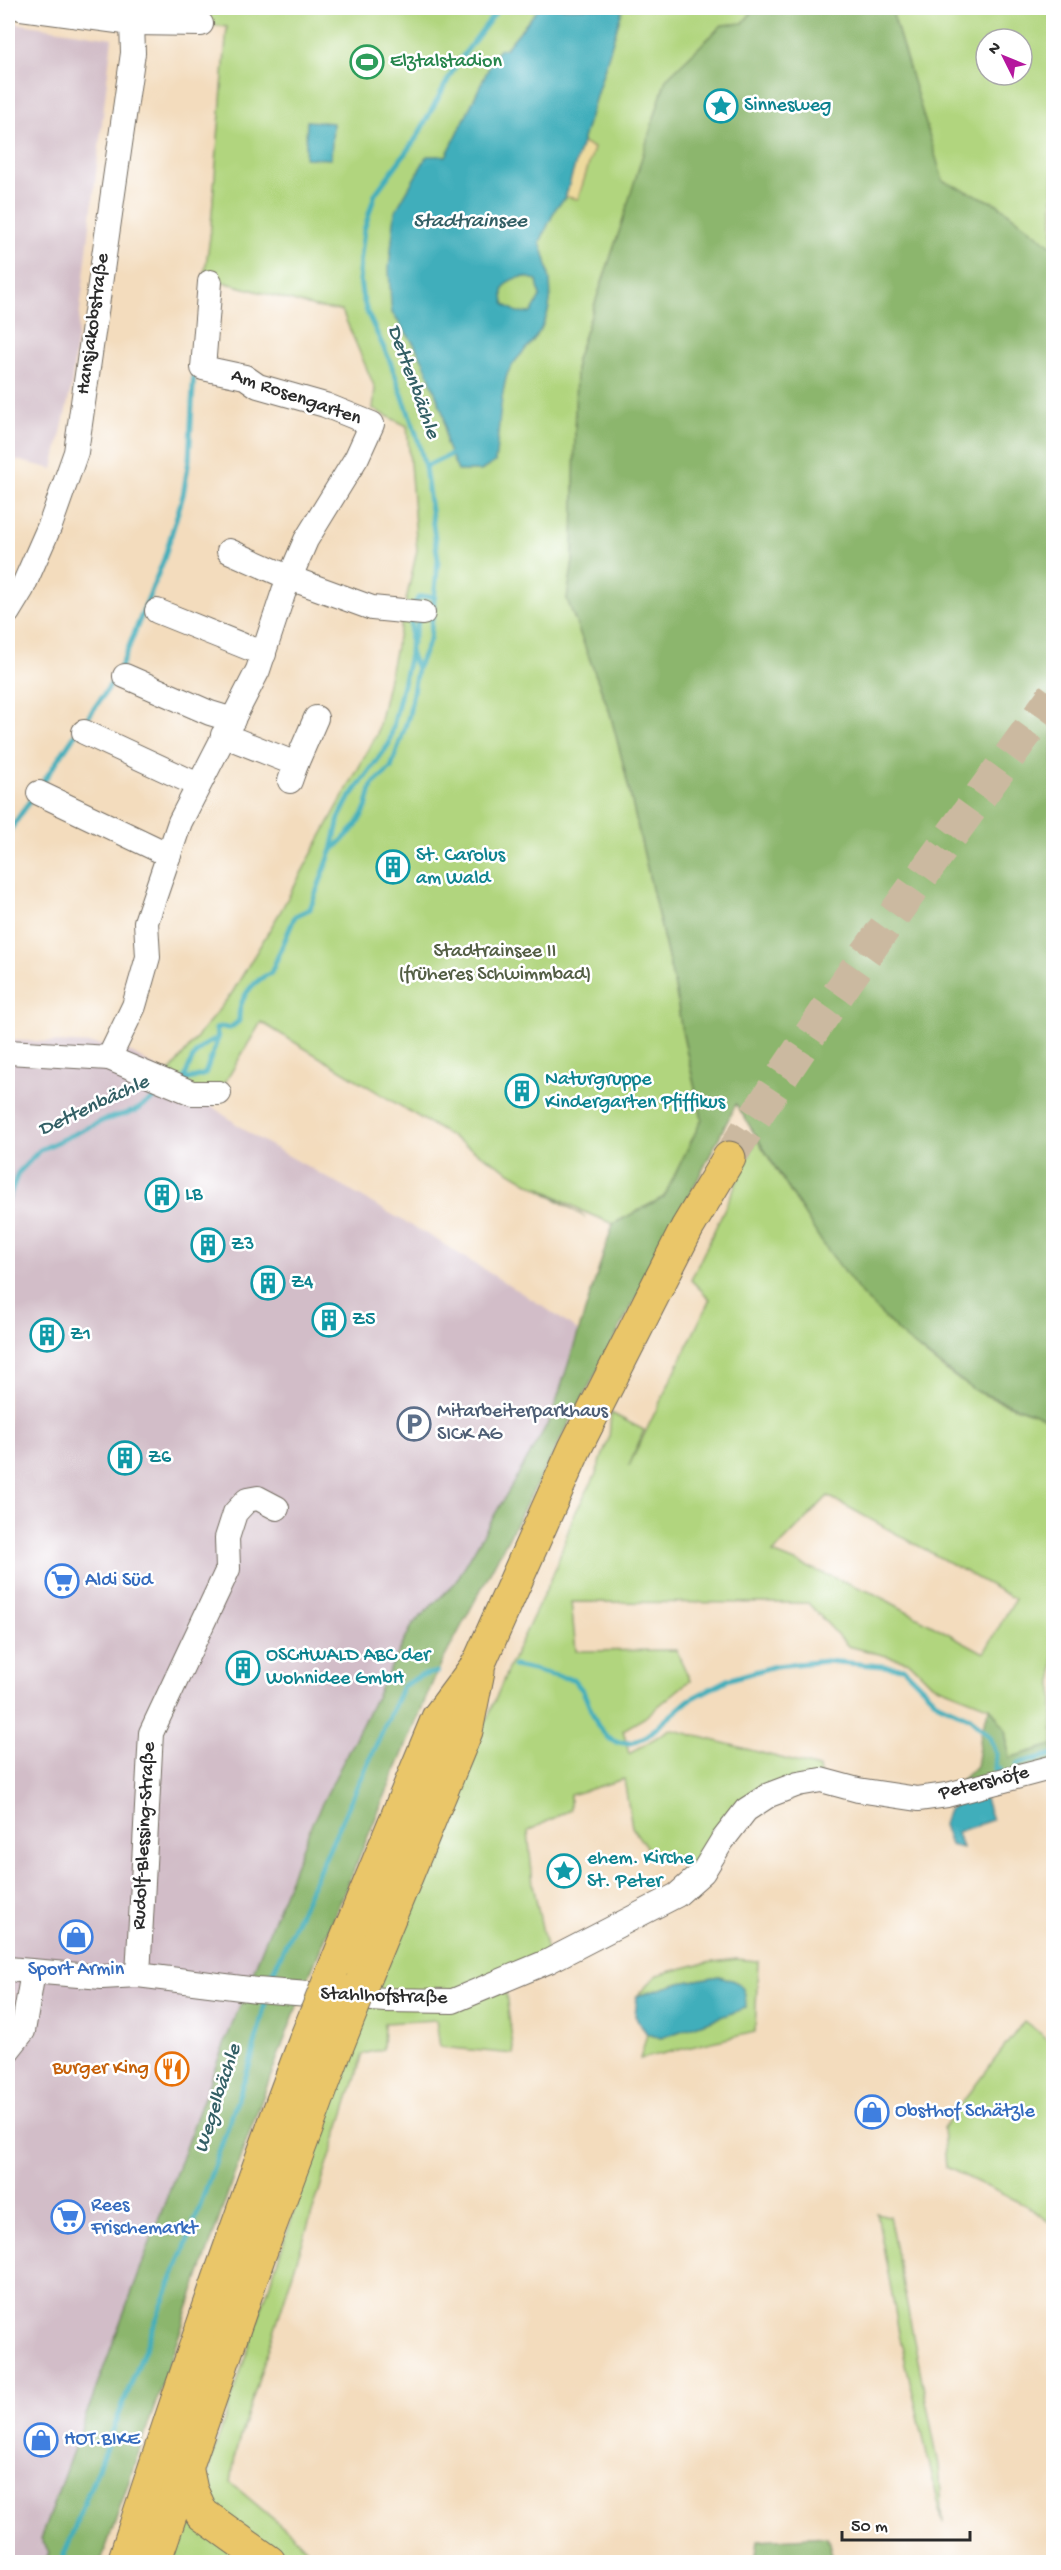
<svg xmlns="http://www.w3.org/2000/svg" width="1061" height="2570" font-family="'Gochi Hand',sans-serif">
	<rect width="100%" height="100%" fill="#fff"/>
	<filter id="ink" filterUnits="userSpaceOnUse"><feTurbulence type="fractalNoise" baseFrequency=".0167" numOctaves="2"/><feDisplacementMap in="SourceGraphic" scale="12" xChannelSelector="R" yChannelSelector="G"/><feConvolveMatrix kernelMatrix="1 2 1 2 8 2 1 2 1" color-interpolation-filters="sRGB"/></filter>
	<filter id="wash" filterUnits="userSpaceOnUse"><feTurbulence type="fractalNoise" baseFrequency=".008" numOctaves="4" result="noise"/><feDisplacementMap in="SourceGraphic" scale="24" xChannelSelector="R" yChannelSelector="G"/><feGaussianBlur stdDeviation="1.35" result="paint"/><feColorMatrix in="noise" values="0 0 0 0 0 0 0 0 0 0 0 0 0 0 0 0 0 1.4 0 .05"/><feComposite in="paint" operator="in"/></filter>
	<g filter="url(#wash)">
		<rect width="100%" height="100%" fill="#f3dcbd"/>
		<!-- industrial -->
		<g fill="#d2bdc8">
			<path d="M8,22L112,38L71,388L53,469L8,458Z"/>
			<path d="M8,1040L94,1044L125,1049L168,1075L252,1135L437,1240L547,1309L578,1331L551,1418L455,1583L413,1624L311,1823L211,2078L40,2540L49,2552L45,2562H8V2027L15,1992L8,1991Z"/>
		</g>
		<!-- green -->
		<g fill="#b1d57e" stroke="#6e8054" stroke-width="1.5" fill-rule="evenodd">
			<path d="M64,8H755L743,23L619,232L576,360L573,561L567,599L610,713L622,759L676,992L681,1027L702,1119L664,1197L613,1224L582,1211L538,1186L585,1217L261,1022L214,1101L163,1080L232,993L279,914L377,734L417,550L407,426L373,409L375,388L342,311L315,307L204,277L210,237L227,27Z"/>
			<path d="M891,8H1053V247L997,204L943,182ZM986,39H1022V75H986Z"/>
			<path d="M757,1139C818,1237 871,1326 973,1389C995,1402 1029,1411 1053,1421V1745L1009,1758L1005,1729L990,1707L932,1684L910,1662L848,1646L808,1603L571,1602L576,1651L676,1650L690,1680L644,1718L623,1730L629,1754L670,1729L819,1768L821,1780L769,1795L703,1872L647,1849L632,1827L624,1779L570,1795V1810L528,1831L533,1885L549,1961L504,1980L514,2054L440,2047L436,2020L384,2023L383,2049L363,2054L236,2450L231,2483L298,2540L319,2562H171L186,2513L207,2484L210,2463L347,2053L508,1669L553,1575L573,1517L595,1476L609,1438L611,1413L644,1430L629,1466L710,1299L691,1280ZM828,1496L1015,1599L984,1653L875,1594L773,1553Z"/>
			<path d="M736,1959L758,1961L755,2032L640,2059L647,2034L661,2038L746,2008L719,1976L680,1983L637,1996L657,1975L699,1964Z"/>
			<path d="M1024,2021L1053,2043V2224L1027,2206L946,2167L943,2128Z"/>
			<path d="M877,2213L889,2216L939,2465L943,2523L900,2338Z"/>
		</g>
		<!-- forest -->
		<g fill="#8cb66d" stroke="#5c704c" stroke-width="1.5">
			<path d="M755,8H891L943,181L997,204L1053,247V1421L974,1390L907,1340L862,1295L821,1241L736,1104L669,1236L437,1672L302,1993L241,2155L101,2562H45L49,2552L40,2540L211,2078L312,1823L413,1624L455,1583L551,1418L613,1224L664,1197L702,1119L681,1026L676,992L622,759L610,713L567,599L573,561L576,360L619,232L666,79L722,25L743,23Z"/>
			<path d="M990,1707L1005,1729L1009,1758L1053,1745V1767L947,1795L976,1766L982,1729Z"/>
			<path d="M827,2536L834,2562H755L758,2540Z"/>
		</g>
		<!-- sand -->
		<path fill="#eeda9e" stroke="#8c8264" stroke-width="1.5" d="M575,140L594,148L578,199L561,196Z"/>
		<!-- water -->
		<g fill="#3faebb" stroke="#356c73" stroke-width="1.5" fill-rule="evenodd">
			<path d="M539,8H620L622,11L565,198L556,208L540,242C553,278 558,310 532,342C524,352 511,363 507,375C499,402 499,434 495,462L481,471H458L446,444L444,416L424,363L414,344L392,313L391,305L389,269L395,212L427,156H446C465,121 479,85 498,50L506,48ZM525,277L537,280L540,297L531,313L517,312L505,305C499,287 506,278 525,277Z"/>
			<path d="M307,121L333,123L331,159L305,158Z"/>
			<path d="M983,1793L992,1820L957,1832L962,1848L950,1845L943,1825L948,1809Z"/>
			<path d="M719,1976C741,1982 746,1985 746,2008L661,2038L647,2034L635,2016L637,1996L680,1983Z"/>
		</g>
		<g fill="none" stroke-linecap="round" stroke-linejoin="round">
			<!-- stream -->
			<g stroke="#3faebb" stroke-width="5">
				<path d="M425,467L450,455"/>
				<path d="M415,603L419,597L435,596"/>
				<path d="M412,643L418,622"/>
				<path d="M410,652L417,669"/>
				<path d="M82,726L118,674L164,559L183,495L189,460L194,369"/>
				<path d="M39,788L76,733"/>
				<path d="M8,833L34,795"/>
				<path d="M332,850L339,818L347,802L389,744L410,654L411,621"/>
				<path d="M184,1080C192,1057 195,1048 218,1038"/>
				<path d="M183,1081L205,1074L218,1038L216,1029L219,1027L230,1028L239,1021C238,999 251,982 271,973L295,916L310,909L331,852L356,826L366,808L372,785L391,768L409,715L417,669L430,639L438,560L425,467L417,436L390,361L367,312L362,294L359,272L364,230L375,194L417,137L456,65L499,8"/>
				<path d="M8,1200L18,1173L40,1150L104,1120L135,1111L167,1090"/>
				<path d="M514,1666C534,1669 553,1677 573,1679L583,1691L598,1726L608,1738L616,1742L631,1743L647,1736L689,1700L727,1680L775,1666L827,1661L903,1668L938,1703L969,1717L990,1737L996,1753L995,1770L1000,1769"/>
				<path d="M1017,1764L1054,1754"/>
				<path d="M270,1985L274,1970L403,1686L420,1676L437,1672"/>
				<path d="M61,2562L189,2237L250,2064L267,1996"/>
			</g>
		</g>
	</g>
	<g filter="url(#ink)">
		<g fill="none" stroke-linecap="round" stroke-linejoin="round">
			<!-- highway-tunnel -->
			<path stroke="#cbb9a0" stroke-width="33" stroke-dasharray="33 16" stroke-linecap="butt" d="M729,1158C830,998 943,847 1054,695"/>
			<!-- minor casing -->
			<g stroke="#71695e" stroke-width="26">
				<g id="minor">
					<path d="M21,8L132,23L201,24"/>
					<path d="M229,551L290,578L372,608L423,613"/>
					<path d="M157,611L264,654"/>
					<path d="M8,612L22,589L51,523L76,452L133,53L132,23"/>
					<path d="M125,676L210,713L233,720"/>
					<path d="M84,732L198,785"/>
					<path d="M223,735L296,764L290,781"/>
					<path d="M296,764L316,718"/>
					<path d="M39,793L169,855"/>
					<path d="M8,1052L109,1058L192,1093H219"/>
					<path d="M109,1058L134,1006L148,957L146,922L180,822L258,670L284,591L306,540L357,457L372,424L325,405L258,386L245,377L203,368L210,282"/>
					<path d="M8,1969L102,1977L138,1975L257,1990L385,2000L453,2001L549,1961L677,1895L703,1872L722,1841L746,1810L769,1795L798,1784L821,1780L858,1790L918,1799L947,1795L1054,1767"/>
					<path d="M138,1975L151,1733L228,1569L227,1538L235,1513L247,1500L258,1498L277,1508"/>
					<path d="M8,2050L23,2031L33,1972"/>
				</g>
			</g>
			<!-- highway casing -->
			<g stroke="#71695e" stroke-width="35">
				<g id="highway">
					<path d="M331,1977L438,1718L479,1663L575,1448L687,1228L729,1158"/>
					<path d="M363,1981L466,1731L478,1671"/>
					<path d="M186,2466L191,2490L202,2514L269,2562"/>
					<path d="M124,2562C181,2386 241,2212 306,2039"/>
					<path d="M154,2562L258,2258L337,2046"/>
				</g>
			</g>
			<!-- minor -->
			<use href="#minor" stroke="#fff" stroke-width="24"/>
			<!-- highway -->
			<use href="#highway" stroke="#eac669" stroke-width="33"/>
			<!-- highway-bridge casing -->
			<g stroke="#71695e" stroke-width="35" stroke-linecap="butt">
				<g id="highway-bridge">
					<path d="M306,2039L331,1977"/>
					<path d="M337,2046L363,1981"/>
				</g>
			</g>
			<!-- highway-bridge -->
			<use href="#highway-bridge" stroke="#eac669" stroke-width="33"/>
		</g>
	</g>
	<!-- icons -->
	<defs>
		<g id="stadium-ring" transform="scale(1.725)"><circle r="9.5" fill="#fff" stroke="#2e9e5b" stroke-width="1.5"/><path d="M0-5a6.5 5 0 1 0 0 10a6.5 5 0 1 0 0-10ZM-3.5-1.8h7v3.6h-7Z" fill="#2e9e5b"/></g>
		<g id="sight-ring" transform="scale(1.725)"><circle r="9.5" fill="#fff" stroke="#0f9aa8" stroke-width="1.5"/><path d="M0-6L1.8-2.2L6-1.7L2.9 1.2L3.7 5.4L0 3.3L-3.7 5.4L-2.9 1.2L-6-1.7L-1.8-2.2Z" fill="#0f9aa8"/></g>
		<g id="building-ring" transform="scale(1.725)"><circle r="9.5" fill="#fff" stroke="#0f9aa8" stroke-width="1.5"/><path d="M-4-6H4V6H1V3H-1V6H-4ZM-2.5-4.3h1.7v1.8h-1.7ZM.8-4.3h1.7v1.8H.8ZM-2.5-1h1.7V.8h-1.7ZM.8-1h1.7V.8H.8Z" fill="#0f9aa8"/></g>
		<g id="parking-ring" transform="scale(1.725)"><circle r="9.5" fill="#fff" stroke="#5c6f8a" stroke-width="1.5"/><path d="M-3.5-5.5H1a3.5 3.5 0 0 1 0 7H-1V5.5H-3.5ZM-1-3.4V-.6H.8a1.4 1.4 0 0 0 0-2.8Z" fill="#5c6f8a"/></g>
		<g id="supermarket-ring" transform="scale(1.725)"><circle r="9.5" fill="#fff" stroke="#3f7fe0" stroke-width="1.5"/><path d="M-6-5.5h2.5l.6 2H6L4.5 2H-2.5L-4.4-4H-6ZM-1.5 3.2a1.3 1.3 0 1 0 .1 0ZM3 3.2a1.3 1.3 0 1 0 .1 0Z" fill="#3f7fe0"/></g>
		<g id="shop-ring" transform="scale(1.725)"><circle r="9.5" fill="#fff" stroke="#3f7fe0" stroke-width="1.5"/><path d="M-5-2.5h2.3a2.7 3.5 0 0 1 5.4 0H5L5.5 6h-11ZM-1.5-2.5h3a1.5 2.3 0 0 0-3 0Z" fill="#3f7fe0"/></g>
		<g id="restaurant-ring" transform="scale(1.725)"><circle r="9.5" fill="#fff" stroke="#e8710a" stroke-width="1.5"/><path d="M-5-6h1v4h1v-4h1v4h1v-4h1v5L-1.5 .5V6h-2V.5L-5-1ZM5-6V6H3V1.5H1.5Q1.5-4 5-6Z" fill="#e8710a"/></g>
	</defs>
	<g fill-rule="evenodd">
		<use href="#stadium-ring" x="367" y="62"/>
		<use href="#sight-ring" x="721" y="106"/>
		<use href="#building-ring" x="393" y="867"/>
		<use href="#building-ring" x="522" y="1091"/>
		<use href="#building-ring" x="162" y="1195"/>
		<use href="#building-ring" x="208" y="1245"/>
		<use href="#building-ring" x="268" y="1283"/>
		<use href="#building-ring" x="329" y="1320"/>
		<use href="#building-ring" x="47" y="1335"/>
		<use href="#parking-ring" x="414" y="1424"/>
		<use href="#building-ring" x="125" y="1458"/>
		<use href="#supermarket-ring" x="62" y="1581"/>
		<use href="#building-ring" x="243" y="1668"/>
		<use href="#sight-ring" x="564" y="1871"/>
		<use href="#shop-ring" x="76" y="1937"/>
		<use href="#restaurant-ring" x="172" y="2069"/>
		<use href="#shop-ring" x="872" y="2112"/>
		<use href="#supermarket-ring" x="68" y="2217"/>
		<use href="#shop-ring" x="41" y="2440"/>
	</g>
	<g text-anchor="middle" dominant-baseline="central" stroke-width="5" stroke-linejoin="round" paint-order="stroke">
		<!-- leisure labels -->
		<g font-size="20" fill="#27864d" stroke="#fff" text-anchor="start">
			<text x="390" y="62">Elztalstadion</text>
		</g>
		<!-- culture labels -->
		<g font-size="20" fill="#0d838f" stroke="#fff" text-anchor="start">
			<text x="744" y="106">Sinnesweg</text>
			<text x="416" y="856">St. Carolus<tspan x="416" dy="23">am Wald</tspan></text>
			<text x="545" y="1080">Naturgruppe<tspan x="545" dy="23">Kindergarten Pfiffikus</tspan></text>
			<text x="185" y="1195">LB</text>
			<text x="231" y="1245">Z3</text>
			<text x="291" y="1283">Z4</text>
			<text x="352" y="1320">Z5</text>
			<text x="70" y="1335">Z1</text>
			<text x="148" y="1458">Z6</text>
			<text x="266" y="1656">OSCHWALD ABC der<tspan x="266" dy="23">Wohnidee GmbH</tspan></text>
			<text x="587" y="1859">ehem. Kirche<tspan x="587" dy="23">St. Peter</tspan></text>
		</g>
		<!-- street labels -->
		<g font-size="20" fill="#2b2b2b" stroke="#fff">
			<text transform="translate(94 324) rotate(-82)">Hansjakobstraße</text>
			<text transform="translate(296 398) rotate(19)">Am Rosengarten</text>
			<text transform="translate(984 1784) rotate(-14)">Petershöfe</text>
			<text transform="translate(145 1836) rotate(-87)">Rudolf-Blessing-Straße</text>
			<text transform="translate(384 1997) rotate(2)">Stahlhofstraße</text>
		</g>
		<!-- park labels -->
		<g font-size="20" fill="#535e44" stroke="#fff">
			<text x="495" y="952">Stadtrainsee II<tspan x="495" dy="23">(früheres Schwimmbad)</tspan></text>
		</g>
		<!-- service labels -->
		<g font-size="20" fill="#4e5e75" stroke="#fff" text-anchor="start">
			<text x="437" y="1412">Mitarbeiterparkhaus<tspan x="437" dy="23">SICK AG</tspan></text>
		</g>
		<!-- shop labels -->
		<g font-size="20" fill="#366cbe" stroke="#fff" text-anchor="start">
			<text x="85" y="1581">Aldi Süd</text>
			<text x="76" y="1970" text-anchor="middle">Sport Armin</text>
			<text x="895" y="2112">Obsthof Schätzle</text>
			<text x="91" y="2206">Rees<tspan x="91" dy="23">Frischemarkt</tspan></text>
			<text x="64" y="2440">HOT.BIKE</text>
		</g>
		<!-- food labels -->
		<g font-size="20" fill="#c56008" stroke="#fff" text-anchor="end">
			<text x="149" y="2069">Burger King</text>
		</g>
		<!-- water labels -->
		<g font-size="21" font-style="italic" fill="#335f65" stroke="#fff">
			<text x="470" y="222">Stadtrainsee</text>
			<text transform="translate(412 382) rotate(70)">Dettenbächle</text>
			<text transform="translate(94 1107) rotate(-25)">Dettenbächle</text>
			<text transform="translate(219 2099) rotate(-72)">Wegelbächle</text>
		</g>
	</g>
	<!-- margin -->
	<rect width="1061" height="2570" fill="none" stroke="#fff" stroke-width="30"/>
	<!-- north arrow -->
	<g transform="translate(1004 57) rotate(313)"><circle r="28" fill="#ffffff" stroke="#aaaaaa" stroke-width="1.5"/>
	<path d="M0-4.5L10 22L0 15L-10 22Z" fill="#b5179e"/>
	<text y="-9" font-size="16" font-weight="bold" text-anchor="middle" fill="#2b2b2b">N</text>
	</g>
	<!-- scale -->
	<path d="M842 2531v9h128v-9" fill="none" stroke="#2b2b2b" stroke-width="3"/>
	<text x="851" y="2531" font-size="18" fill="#2b2b2b" stroke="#ffffff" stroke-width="4.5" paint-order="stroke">50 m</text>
</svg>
